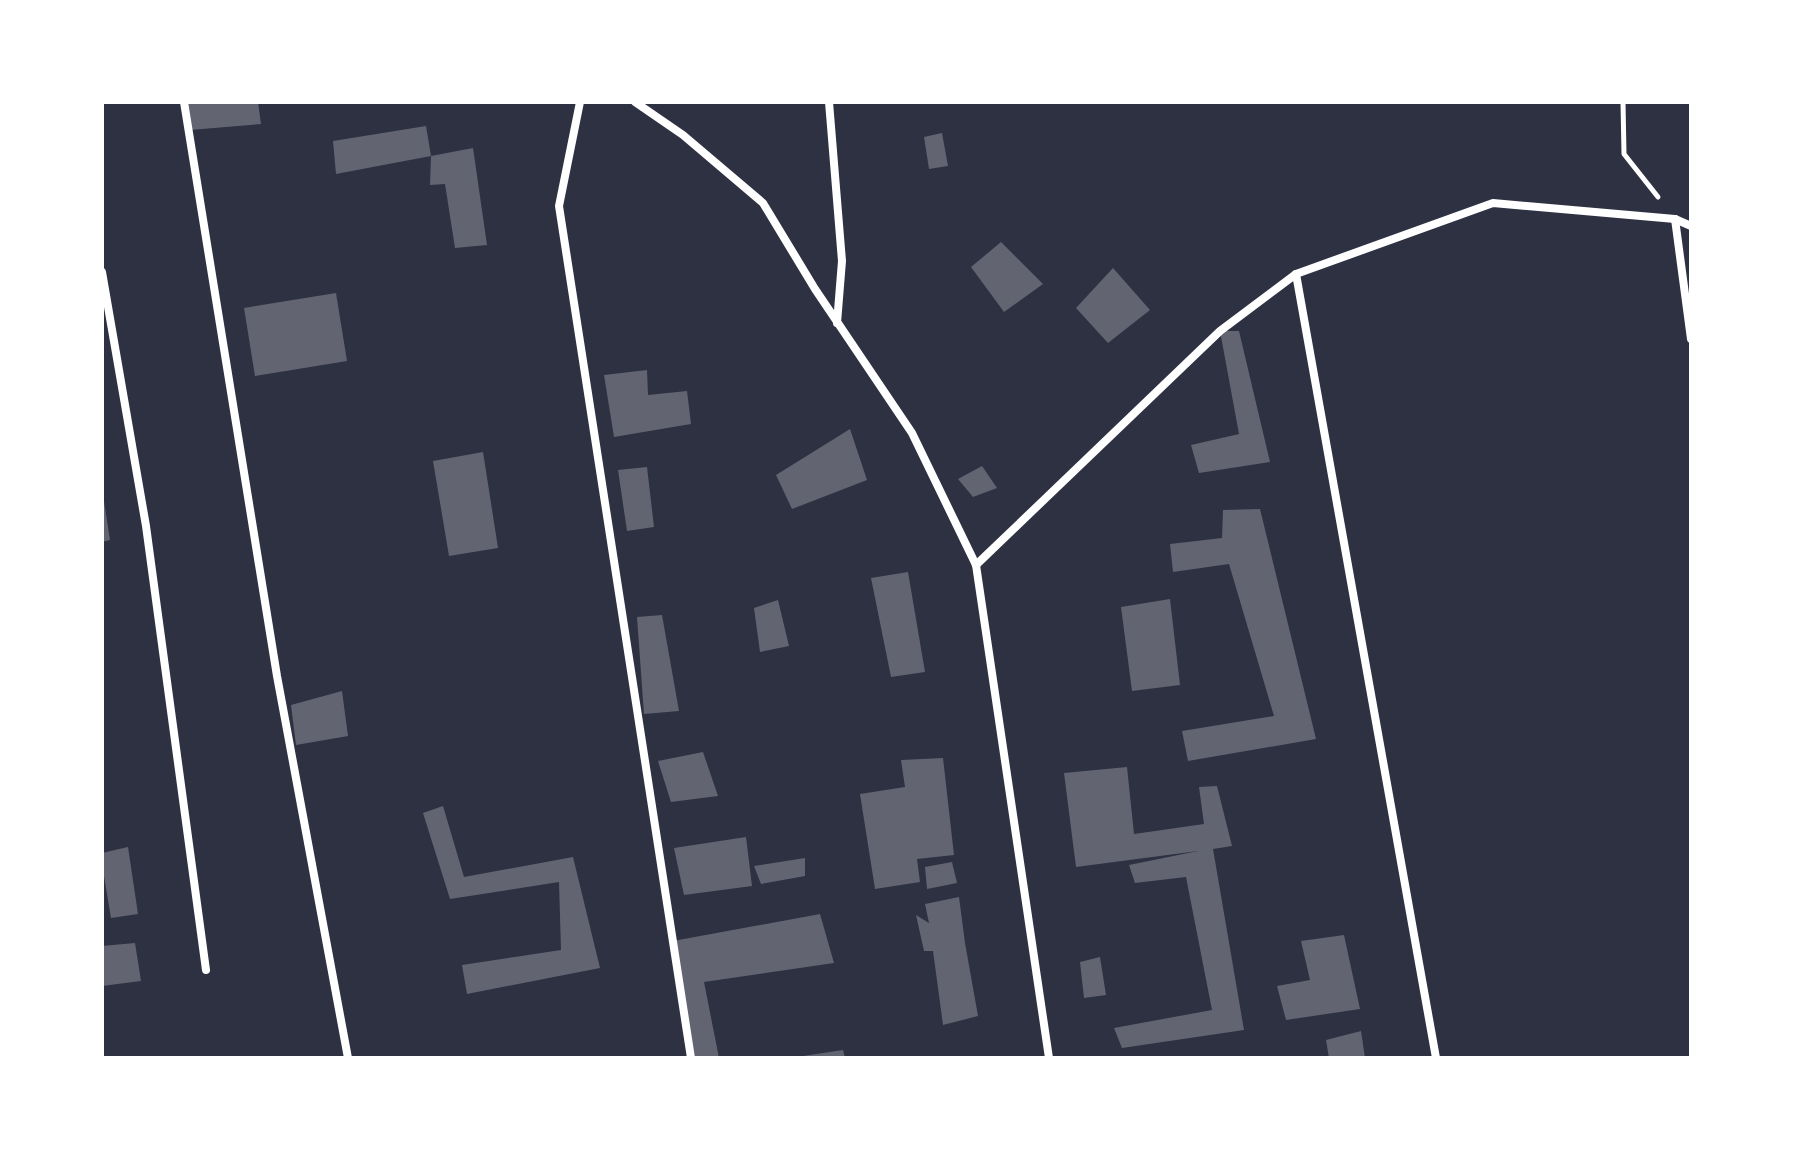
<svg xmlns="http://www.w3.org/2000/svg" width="1793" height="1160" font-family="'Alegreya Sans',sans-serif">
	<rect width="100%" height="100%" fill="#2d3142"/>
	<!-- building -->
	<g fill="#626471">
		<path d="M187,102H258L261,124L190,130Z"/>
		<path d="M426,126L431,156L336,174L333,141Z"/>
		<path d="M942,133L948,166L929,169L924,137Z"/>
		<path d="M473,148L487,245L455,248L445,184L430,185L431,156Z"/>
		<path d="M1001,242L1043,284L1004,312L971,267Z"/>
		<path d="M1113,268L1150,310L1108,343L1076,308Z"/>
		<path d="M336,293L347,361L255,376L244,308Z"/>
		<path d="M1220,331H1239L1270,462L1199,473L1191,445L1239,434Z"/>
		<path d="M647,370L648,395L687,391L691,424L614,437L604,375Z"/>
		<path d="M850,429L867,480L792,509L776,475Z"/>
		<path d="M483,452L498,548L449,556L433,461Z"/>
		<path d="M982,466L997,488L973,497L958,479Z"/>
		<path d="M647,467L654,527L627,531L618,470Z"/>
		<path d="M102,501H104L110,540L102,542Z"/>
		<path d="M1260,509L1316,739L1188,761L1182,731L1274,716L1229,564L1173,572L1170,544L1222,538L1223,510Z"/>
		<path d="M908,572L925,672L891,677L871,578Z"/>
		<path d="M1170,599L1180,685L1132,691L1121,607Z"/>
		<path d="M778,600L789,646L760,652L754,608Z"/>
		<path d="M662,615L679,711L644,714L637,617Z"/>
		<path d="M342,691L348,736L296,745L291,705Z"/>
		<path d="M703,752L718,796L671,802L658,761Z"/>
		<path d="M943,758L954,855L917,859L920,882L875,889L860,794L905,787L901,760Z"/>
		<path d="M1127,767L1134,834L1204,824L1199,787L1217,786L1232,846L1213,849L1244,1030L1122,1048L1114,1028L1212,1010L1186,877L1135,883L1129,865L1198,851L1076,867L1064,773Z"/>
		<path d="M443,806L464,877L573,857L600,968L467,994L462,965L561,950L559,882L450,899L423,813Z"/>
		<path d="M746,837L752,886L684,895L674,848Z"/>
		<path d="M128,847L138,914L111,918L102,864V853Z"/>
		<path d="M805,858V876L761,884L754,866Z"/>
		<path d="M952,862L957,883L927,889L925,867Z"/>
		<path d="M959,897L965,943L978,1016L943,1025L933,951H924L916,915L929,923L925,904Z"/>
		<path d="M820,914L834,963L704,982L719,1058H691L673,941Z"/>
		<path d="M1344,935L1360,1009L1286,1020L1277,986L1310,980L1301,941Z"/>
		<path d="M135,943L141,981L102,986V946Z"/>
		<path d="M1100,957L1106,995L1084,998L1080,962Z"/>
		<path d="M1361,1031L1365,1058H1329L1326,1040Z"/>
		<path d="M843,1050L845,1058H803V1056Z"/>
	</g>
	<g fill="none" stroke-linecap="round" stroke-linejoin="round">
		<!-- path -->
		<path stroke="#fff" stroke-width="5" d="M1623,102L1624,154L1658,197"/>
		<!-- minor -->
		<g stroke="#fff" stroke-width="8">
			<path d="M184,102L277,676L348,1058"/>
			<path d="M580,102L559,206L691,1058"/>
			<path d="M635,102L683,135L763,203L815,289L912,433L976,565L1049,1058"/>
			<path d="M829,102L842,261L837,323"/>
			<path d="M1675,219L1691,339"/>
			<path d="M102,272L146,526L206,970"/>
			<path d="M1296,274L1436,1058"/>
			<path d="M976,565L1220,331L1296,274L1493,203L1675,219L1691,226"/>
		</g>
	</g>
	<!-- border -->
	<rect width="1793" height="1160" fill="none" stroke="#ffffff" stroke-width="208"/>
</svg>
